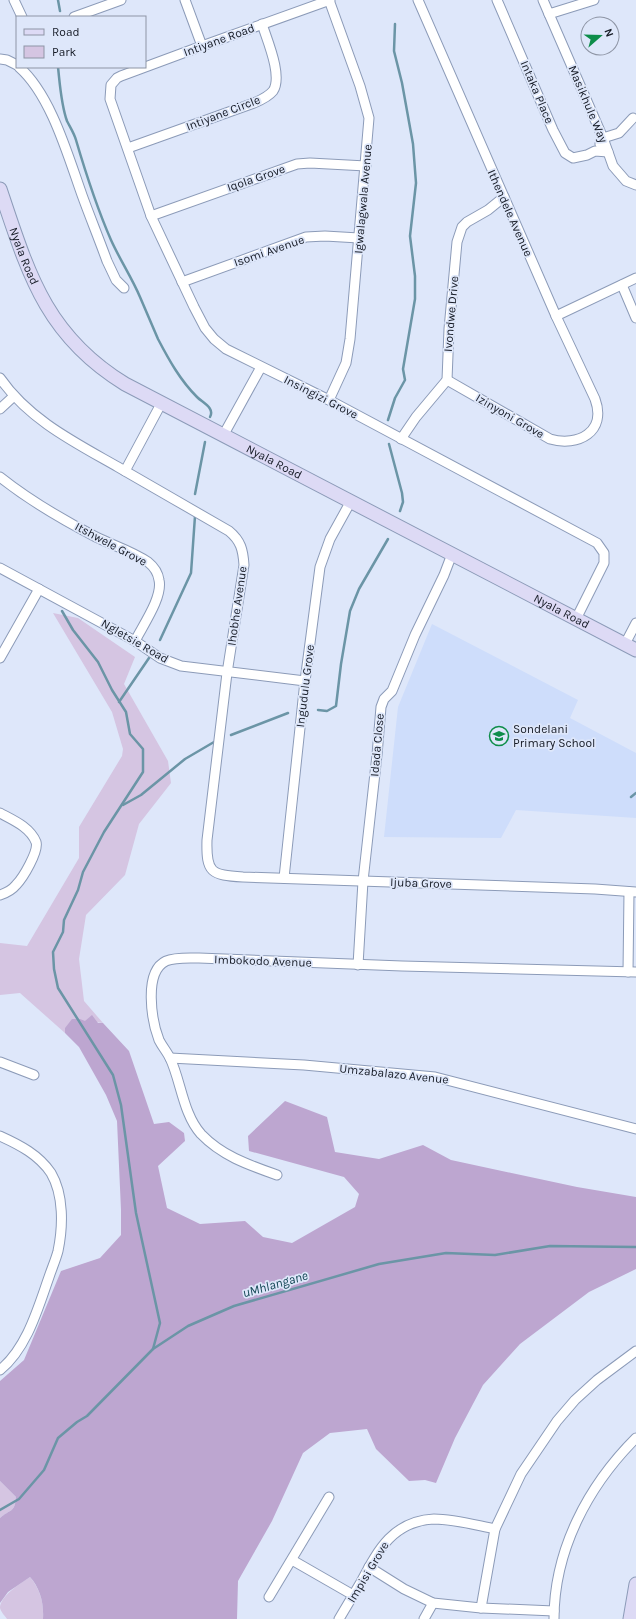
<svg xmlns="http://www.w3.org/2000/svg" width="636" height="1619" font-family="Karla,sans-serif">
	<rect width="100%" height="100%" fill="#dee7fa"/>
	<!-- built -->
	<path fill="#ceddfb" d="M432,624L578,700L570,718L636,753V818L516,810L501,838L384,837L398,707Z"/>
	<!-- green -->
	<g fill="#d5c5e2">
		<path d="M53,613L78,618L135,657L124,684L168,761L171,783L139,824L125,875L86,915L79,959L84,1001L103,1023L85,1021L65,1028V1033L20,993L0,995V943L27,946L79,858V827L122,756L123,749L112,712Z"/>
		<path d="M0,1481L16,1497C15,1513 10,1509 0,1518Z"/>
		<path d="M30,1577C40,1589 44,1603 43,1619H7C5,1616 1,1612 0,1608C0,1596 21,1583 30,1577Z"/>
	</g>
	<!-- forest -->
	<path fill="#bda6d0" d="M92,1015L98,1023H103L129,1051L154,1124L169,1122L184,1133L185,1141L158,1166L167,1208L200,1224L245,1221L263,1237L292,1243L355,1207L359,1194L344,1177L249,1151L248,1136L285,1101L327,1117L335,1152L379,1159L423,1145L451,1160L577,1187L636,1197V1269L589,1292L520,1344L483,1385L455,1438L436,1483L425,1480L409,1481L376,1449L367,1429L330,1433L303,1453L272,1521L238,1581L237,1619H43C44,1603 40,1588 30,1577L8,1592L0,1603V1518C10,1509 15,1513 16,1497L0,1481V1381L24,1360L61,1271L100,1258L121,1235V1210L117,1121L106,1095L79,1047L65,1033V1028L72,1019H80L85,1021Z"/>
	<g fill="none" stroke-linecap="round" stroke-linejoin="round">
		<!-- stream -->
		<g stroke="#6b95a6" stroke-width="2.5">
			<path d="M58,0L60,11"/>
			<path d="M58,67C60,85 61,104 67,121C70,127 74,133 76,140C86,174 97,208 111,240C120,260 132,278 140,297C146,311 152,325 158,339C169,360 180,380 197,397C203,403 215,408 210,417"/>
			<path d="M388,420L395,398L405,380L403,369L415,299V276L410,236L416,183L413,144L402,83L394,51L395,24"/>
			<path d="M389,444L402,493L403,502L400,511"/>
			<path d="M195,494L205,442"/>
			<path d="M62,611L73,630L98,662L112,690L126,712L130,734L143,749V772L104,832L83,872L78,890L64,920L63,932L53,952L54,969L58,988L113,1075L121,1105L136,1213L160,1323L153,1349"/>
			<path d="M160,640L191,573L195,516"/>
			<path d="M119,702L149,658"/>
			<path d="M318,710L327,711L336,706L341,664L350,611L359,589L388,539"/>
			<path d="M231,735L288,713"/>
			<path d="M631,797L636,793"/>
			<path d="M123,805L141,795L185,759L214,742"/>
			<path d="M0,1510L19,1499L44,1470L58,1438L77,1422L87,1416L153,1349L188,1326L234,1306L379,1264L446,1253L495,1255L550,1246L636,1247"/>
		</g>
		<!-- street casing -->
		<g stroke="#8c9bb8" stroke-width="11">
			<g id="street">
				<path d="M14,0L22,17"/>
				<path d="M185,0L202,46"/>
				<path d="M329,0L360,86L369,118L350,339L346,363L329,400"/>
				<path d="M330,0L202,46L121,76L117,78L111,85L110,99L151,216L194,307L205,328L214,339L226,349L329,400L597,543L604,553V563L576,619"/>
				<path d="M418,0L556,316L595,399C607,432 578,447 550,439L447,380"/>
				<path d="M497,0L553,130L565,153L573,158L587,155L595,151L608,152"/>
				<path d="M543,0L549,14L594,0"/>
				<path d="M549,14L603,138L613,166L626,181L636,185"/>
				<path d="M74,17L121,0"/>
				<path d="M0,59L7,60L17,65"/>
				<path d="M19,67C51,95 68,156 82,195C90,217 99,239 107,261L116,280L124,288"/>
				<path d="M600,144L603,138L619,133L633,118"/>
				<path d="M128,148L254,103C261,100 268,97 273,91C283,76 267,40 262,24"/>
				<path d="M151,216L297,164L310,163L366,166"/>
				<path d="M182,282L306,237L325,236L359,238"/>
				<path d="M622,285L636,318"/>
				<path d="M556,316L636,278"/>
				<path d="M0,378C29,420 76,443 118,467C155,488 192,510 229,531C241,541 243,550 244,565L227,673L207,840C206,873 211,875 243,877L595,889L636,892"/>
				<path d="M0,409L14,396"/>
				<path d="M224,434L261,367"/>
				<path d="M401,439L416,417L447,380L449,329L457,242L462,227L467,222L488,210L504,197"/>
				<path d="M125,471L162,402"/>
				<path d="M0,477C29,500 63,520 96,537C112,545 132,551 148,562C153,566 158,573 159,580C163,597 143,625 135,641"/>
				<path d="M0,568L135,641L160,658L181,666L305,681"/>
				<path d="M625,644L636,623"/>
				<path d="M0,658L39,589"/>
				<path d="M0,813C13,820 30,827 36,842C39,851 23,878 16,885C12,890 6,893 0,895"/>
				<path d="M284,878L305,681L320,567L330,539L351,501"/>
				<path d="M358,965L363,881L377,755L381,707L384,699L392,691L415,635L444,575L452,554"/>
				<path d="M628,972L629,892"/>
				<path d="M170,1058L304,1065L435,1077L636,1129"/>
				<path d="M0,1062L34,1075"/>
				<path d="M0,1136C20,1145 39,1155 51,1173C64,1195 63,1227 58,1251C56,1259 52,1268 49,1277C38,1308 27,1348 0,1370"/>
				<path d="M277,1175C249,1165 222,1156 201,1134C183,1114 181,1081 170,1058C167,1052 162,1046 159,1040C152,1022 143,972 166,961C175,957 189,958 199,958L402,966L636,972"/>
				<path d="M292,1560L353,1595"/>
				<path d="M369,1567L404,1589L433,1603L481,1608L554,1611"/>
				<path d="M269,1597L329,1497"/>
				<path d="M481,1608L495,1529L521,1474L557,1421L575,1400L597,1380L636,1351"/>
				<path d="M339,1619C346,1607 354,1594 361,1582C378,1550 393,1521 434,1519C454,1519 475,1525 495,1529"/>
				<path d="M424,1619L433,1603"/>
				<path d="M554,1619C554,1550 588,1486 636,1438"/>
			</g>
		</g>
		<!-- secondary casing -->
		<g stroke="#8c9bb8" stroke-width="15">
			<g id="secondary">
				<path id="s1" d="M0,189C28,272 45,335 125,384L636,650"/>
				<path d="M630,1619L636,1584"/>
			</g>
		</g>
		<!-- street -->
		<use href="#street" stroke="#fff" stroke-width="9"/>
		<!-- secondary -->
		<use href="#secondary" stroke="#dddaf5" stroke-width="13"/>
	</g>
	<!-- icons -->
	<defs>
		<g id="school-ring" transform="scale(1)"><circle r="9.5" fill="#dee7fa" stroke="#0e8d4a" stroke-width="1.5"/><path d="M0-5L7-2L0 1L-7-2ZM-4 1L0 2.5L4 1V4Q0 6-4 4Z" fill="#0e8d4a"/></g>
	</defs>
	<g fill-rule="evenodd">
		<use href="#school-ring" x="499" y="736"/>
	</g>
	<g text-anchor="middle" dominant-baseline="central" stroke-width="3.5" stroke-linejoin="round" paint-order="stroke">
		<!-- street labels -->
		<g font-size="12" fill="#151a25" stroke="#dee7fa">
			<text transform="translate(219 40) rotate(-20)">Intiyane Road</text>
			<text transform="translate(537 92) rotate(67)">Intaka Place</text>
			<text transform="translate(588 104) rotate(67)">Masikhule Way</text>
			<text transform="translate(223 113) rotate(-21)">Intiyane Circle</text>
			<text transform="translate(256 178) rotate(-19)">Iqola Grove</text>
			<text transform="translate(363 199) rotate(-85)">Igwalagwala Avenue</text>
			<text transform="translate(510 213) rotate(66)">Ithendele Avenue</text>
			<text transform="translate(269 251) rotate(-19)">Isomi Avenue</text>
			<text stroke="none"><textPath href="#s1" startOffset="71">Nyala Road</textPath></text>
			<text transform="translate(451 314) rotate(-85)">Ivondwe Drive</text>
			<text transform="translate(321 397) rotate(27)">Insingizi Grove</text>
			<text transform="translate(510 416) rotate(30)">Izinyoni Grove</text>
			<text stroke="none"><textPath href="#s1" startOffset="406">Nyala Road</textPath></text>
			<text transform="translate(111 544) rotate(28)">Itshwele Grove</text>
			<text transform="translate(237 606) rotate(-82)">Ihobhe Avenue</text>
			<text stroke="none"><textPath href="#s1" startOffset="730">Nyala Road</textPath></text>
			<text transform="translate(135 641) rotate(30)">Ngletsie Road</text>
			<text transform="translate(305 686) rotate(-83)">Ingudulu Grove</text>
			<text transform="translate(377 745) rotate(-85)">Idada Close</text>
			<text transform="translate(421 883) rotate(2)">Ijuba Grove</text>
			<text transform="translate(263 961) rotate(2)">Imbokodo Avenue</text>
			<text transform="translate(394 1074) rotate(6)">Umzabalazo Avenue</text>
			<text transform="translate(368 1572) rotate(-59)">Impisi Grove</text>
		</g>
		<!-- poi labels -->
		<g font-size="12" fill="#151a25" stroke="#dee7fa" text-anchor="start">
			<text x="513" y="729">Sondelani<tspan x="513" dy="14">Primary School</tspan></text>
		</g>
		<!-- water labels -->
		<g font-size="13" font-style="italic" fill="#134654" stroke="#dee7fa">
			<text transform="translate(275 1284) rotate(-16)">uMhlangane</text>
		</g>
	</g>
	<!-- legend -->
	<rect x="16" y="16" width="130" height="52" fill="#dee7fa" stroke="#8e95a5"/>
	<rect x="24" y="29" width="20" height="6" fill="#dddaf5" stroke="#8e95a5"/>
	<text x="52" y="36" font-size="12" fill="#151a25">Road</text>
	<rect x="24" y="46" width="20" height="12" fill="#d5c5e2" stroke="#8e95a5"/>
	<text x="52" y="56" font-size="12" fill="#151a25">Park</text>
	<!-- north arrow -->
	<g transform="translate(600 36) rotate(70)"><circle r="19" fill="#dee7fa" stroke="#8e95a5"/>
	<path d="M0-3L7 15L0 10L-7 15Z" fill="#0e8d4a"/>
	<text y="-6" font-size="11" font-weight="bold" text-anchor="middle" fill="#151a25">N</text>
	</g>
</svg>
